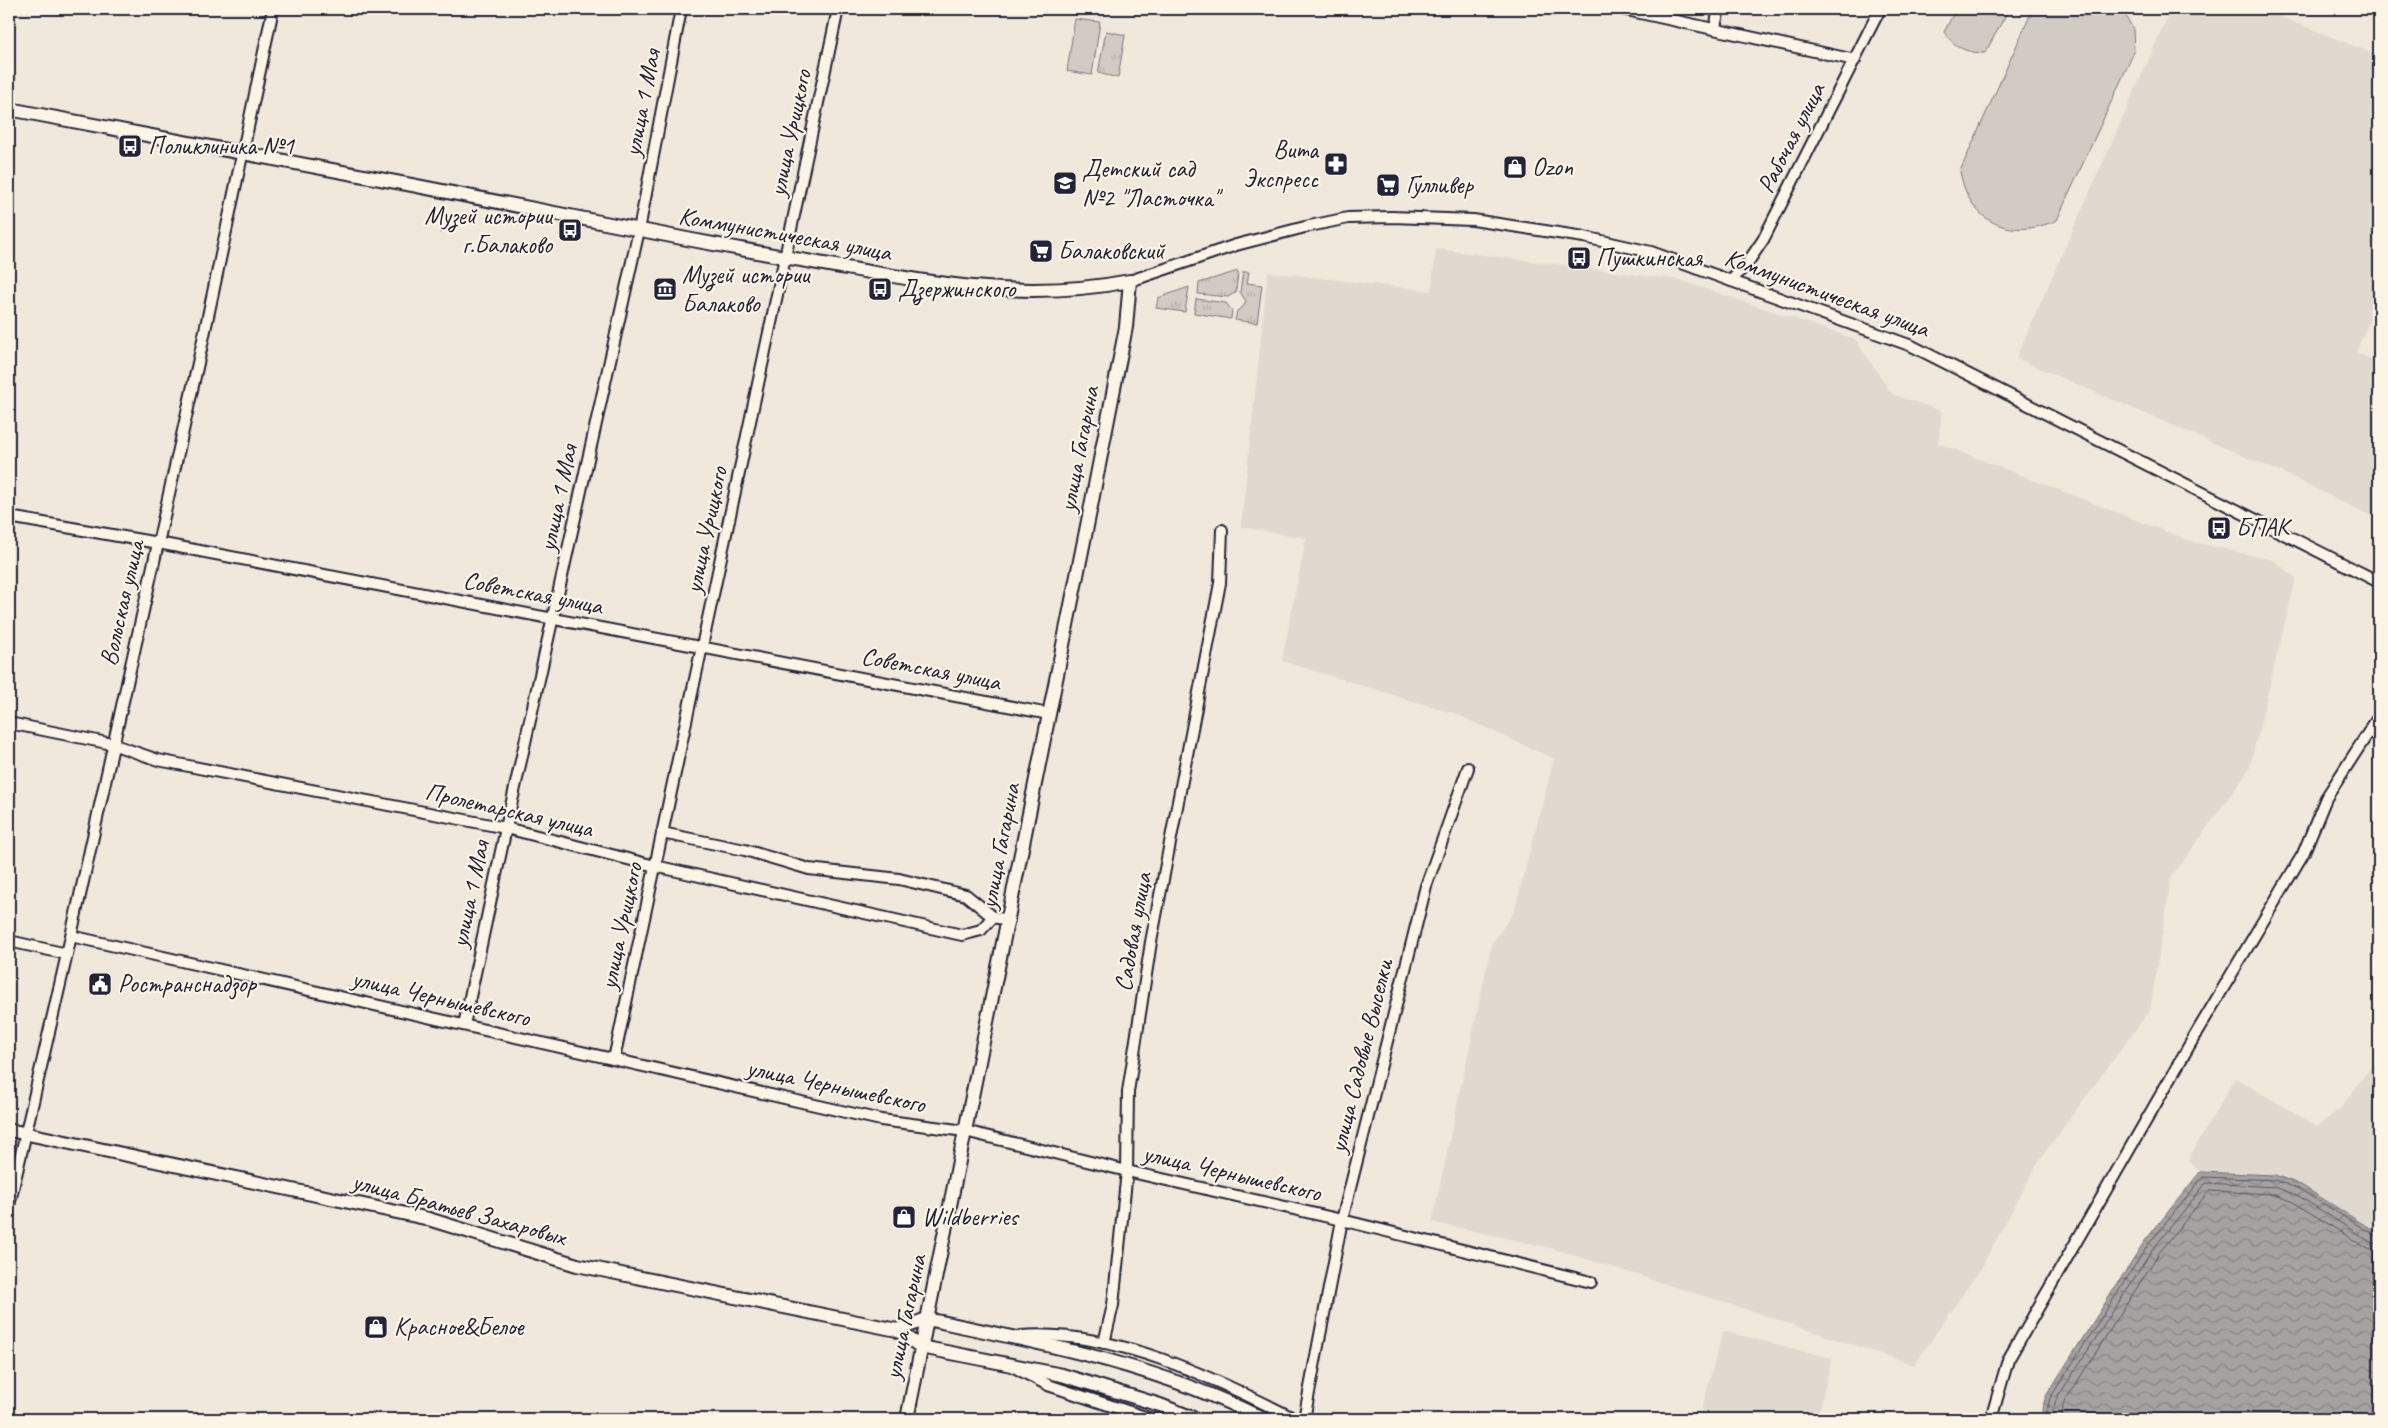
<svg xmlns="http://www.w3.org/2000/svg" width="2388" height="1428" font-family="Caveat,sans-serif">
	<defs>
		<pattern id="grass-tufts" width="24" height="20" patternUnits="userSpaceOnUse" patternTransform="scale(1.25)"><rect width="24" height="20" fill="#d1cbc3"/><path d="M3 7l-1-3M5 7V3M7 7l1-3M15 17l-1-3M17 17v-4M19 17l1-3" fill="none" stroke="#b3aea8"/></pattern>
		<pattern id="water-waves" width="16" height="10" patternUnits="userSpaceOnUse" patternTransform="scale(1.25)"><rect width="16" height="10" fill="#a6a2a2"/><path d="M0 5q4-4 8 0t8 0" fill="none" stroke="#878485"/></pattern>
	</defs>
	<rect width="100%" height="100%" fill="#efe8db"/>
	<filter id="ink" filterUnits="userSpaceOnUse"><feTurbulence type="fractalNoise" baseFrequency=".02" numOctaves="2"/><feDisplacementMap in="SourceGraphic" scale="10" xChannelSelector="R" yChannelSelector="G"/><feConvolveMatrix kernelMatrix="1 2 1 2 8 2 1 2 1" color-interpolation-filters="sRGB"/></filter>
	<g filter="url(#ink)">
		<!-- built -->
		<g fill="#e0d9cf">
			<path d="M2171,9H2261L2379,56V299L2356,352L2379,363V520L2290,476L2016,358Z"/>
			<path d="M1436,249L1679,280L1855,339L1892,394L1942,411L1938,443L2193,542L2273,560L2296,578L2249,769L2171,878L2150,1010L2040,1159L1981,1268L1914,1365L1742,1308L1551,1248L1432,1222L1492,943L1514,912L1554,759L1456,714L1282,661L1306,538L1241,527L1268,272L1431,291Z"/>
			<path d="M2379,1056V1234L2301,1185L2275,1175L2200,1172L2188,1160L2235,1078L2317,1126L2340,1109Z"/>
			<path d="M1723,1331L1832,1358L1817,1419H1699Z"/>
		</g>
		<!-- grass -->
		<g fill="url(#grass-tufts)" stroke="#7a767f">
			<path d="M1106,31L1125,35L1118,78L1098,73Z"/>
			<path d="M1238,271L1236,292L1228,297L1198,294L1199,283Z"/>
			<path d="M1243,272H1249L1247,283L1262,285L1257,323L1235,320L1237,311L1244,306L1246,301L1240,292Z"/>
			<path d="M1189,287L1185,312L1156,308L1158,298Z"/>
			<path d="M1196,299L1226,303L1232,311L1231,319L1194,313Z"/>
		</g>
		<!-- garden -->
		<g fill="#d1cbc3" stroke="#7a767f">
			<path d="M1956,9H2009L1985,53C1966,53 1954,47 1944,32Z"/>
			<path d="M2033,9H2122L2133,29L2134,52L2057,220C2010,241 1969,223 1960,171Z"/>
			<path d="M1075,19L1100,22L1092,75L1067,71Z"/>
		</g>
		<!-- water -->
		<path fill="url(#water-waves)" stroke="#716f79" d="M2200,1172L2275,1175L2301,1185L2379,1234V1419H2043L2042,1409L2046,1396L2144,1242Z"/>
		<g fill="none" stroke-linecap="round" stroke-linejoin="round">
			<!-- shore -->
			<g stroke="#575564" stroke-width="1">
				<path d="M2048,1419L2047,1410L2050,1398L2148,1245L2203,1177L2275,1180L2299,1189L2379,1238"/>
				<path d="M2054,1419L2053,1410L2056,1400L2153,1249L2206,1183L2274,1187L2297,1195L2372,1243L2379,1244"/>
				<path d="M2062,1419L2063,1404L2159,1253L2209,1191L2272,1194L2293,1202L2368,1249L2379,1252"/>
			</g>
			<!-- minor casing -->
			<g stroke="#22223b" stroke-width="14">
				<g id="minor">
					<path d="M1622,9L1855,60"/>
					<path d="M1715,27L1719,9"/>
					<path d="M1130,281L1236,245L1305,227L1348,218L1392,217L1473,220L1584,237L1651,252L1912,346L2379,582"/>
					<path d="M1731,281L1748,262L1763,240L1880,9"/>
					<path d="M9,517L158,543L1049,714"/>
					<path d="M9,723L112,744L158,760L506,828L655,866L962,935L981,930L993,917L1009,920"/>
					<path d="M662,833L745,850L809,869L899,879L966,895L993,917"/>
					<path d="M71,936L881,1120L965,1131L1127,1171L1342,1220L1591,1282"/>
					<path d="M9,941L67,954"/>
					<path d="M464,1025L506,828L639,230L681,9"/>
					<path d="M614,1059L838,9"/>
					<path d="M9,1206L67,954L200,354L273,9"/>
					<path d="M1021,1336C1113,1329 1215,1378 1295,1419"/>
					<path d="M1104,1343L1113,1305L1127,1171L1128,1092L1151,942L1220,583L1222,530"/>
					<path d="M1014,1367L1048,1385L1151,1419"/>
					<path d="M1304,1419L1342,1220L1426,886L1468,768"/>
					<path d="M1991,1419L2008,1360L2197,1032L2303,854L2326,798L2379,716"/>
				</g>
			</g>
			<!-- major casing -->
			<g stroke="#22223b" stroke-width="16">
				<g id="major">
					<path d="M9,109C210,146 410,184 610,224C685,239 760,253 835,266C937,284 1027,301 1130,281L1126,327L1090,511L907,1419"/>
					<path d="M9,1130L425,1218L577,1265L897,1330L921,1347L1062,1375L1160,1405L1196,1419"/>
					<path d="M927,1319C1042,1343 1157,1365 1263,1419"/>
					<path d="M897,1330L927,1319"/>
				</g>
			</g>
			<!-- minor -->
			<use href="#minor" stroke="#fcf5e5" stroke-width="10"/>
			<!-- major -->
			<use href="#major" stroke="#fcf5e5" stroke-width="12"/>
		</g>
	</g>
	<!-- icons -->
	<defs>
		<g id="bus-square" transform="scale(1.25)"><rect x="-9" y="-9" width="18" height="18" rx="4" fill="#22223b" stroke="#fcf5e5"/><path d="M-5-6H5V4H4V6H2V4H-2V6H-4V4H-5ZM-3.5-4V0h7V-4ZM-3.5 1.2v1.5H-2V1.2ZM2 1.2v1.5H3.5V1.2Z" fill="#fff"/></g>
		<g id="pharmacy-square" transform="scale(1.25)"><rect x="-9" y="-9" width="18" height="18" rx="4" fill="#22223b" stroke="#fcf5e5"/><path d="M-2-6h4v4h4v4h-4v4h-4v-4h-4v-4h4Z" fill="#fff"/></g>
		<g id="shop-square" transform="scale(1.25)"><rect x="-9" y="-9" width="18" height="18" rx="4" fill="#22223b" stroke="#fcf5e5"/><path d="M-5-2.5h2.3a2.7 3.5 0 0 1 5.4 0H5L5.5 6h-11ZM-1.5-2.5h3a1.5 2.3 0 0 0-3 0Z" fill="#fff"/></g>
		<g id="school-square" transform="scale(1.25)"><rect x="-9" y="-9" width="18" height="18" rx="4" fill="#22223b" stroke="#fcf5e5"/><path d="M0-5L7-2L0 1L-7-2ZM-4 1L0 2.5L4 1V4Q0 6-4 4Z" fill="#fff"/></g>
		<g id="supermarket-square" transform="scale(1.25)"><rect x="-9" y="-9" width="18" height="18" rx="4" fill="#22223b" stroke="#fcf5e5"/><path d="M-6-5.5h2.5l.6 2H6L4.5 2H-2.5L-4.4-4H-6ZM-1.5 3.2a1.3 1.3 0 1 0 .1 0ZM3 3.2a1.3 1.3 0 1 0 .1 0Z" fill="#fff"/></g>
		<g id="museum-square" transform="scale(1.25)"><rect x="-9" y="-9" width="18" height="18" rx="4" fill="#22223b" stroke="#fcf5e5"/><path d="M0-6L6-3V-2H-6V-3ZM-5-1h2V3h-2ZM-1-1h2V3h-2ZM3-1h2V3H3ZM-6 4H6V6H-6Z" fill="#fff"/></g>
		<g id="civic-square" transform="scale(1.25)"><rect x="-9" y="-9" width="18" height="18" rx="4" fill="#22223b" stroke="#fcf5e5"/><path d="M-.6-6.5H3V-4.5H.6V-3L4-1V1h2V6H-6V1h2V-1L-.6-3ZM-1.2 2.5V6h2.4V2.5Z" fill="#fff"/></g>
	</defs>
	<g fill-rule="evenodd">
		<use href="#bus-square" x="130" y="146"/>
		<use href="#pharmacy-square" x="1336" y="164"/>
		<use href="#shop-square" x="1515" y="167"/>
		<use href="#school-square" x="1065" y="183"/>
		<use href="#supermarket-square" x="1388" y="185"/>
		<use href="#bus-square" x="570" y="230"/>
		<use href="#supermarket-square" x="1041" y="251"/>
		<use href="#bus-square" x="1579" y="258"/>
		<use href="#museum-square" x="665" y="289"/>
		<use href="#bus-square" x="880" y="289"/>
		<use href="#bus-square" x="2219" y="528"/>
		<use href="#civic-square" x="100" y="984"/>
		<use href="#shop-square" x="904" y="1217"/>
		<use href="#shop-square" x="376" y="1327"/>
	</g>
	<g text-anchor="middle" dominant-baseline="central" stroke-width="4.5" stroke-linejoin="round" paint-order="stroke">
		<!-- street labels -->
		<g font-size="25" fill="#22223b" stroke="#fcf5e5">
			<text transform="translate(642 103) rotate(-79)">улица 1 Мая</text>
			<text transform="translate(790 133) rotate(-78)">улица Урицкого</text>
			<text transform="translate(1791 138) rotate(-63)">Рабочая улица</text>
			<text transform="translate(785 234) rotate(10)">Коммунистическая улица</text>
			<text transform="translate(1827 293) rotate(20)">Коммунистическая улица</text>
			<text transform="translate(1079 449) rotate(-79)">улица Гагарина</text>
			<text transform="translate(558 498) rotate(-78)">улица 1 Мая</text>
			<text transform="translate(706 530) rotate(-78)">улица Урицкого</text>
			<text transform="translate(533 593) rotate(11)">Советская улица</text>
			<text transform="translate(122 603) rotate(-77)">Вольская улица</text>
			<text transform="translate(931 669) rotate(11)">Советская улица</text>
			<text transform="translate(509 810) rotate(13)">Пролетарская улица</text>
			<text transform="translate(1000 846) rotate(-79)">улица Гагарина</text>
			<text transform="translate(470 894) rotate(-78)">улица 1 Мая</text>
			<text transform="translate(621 926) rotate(-78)">улица Урицкого</text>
			<text transform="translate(1133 932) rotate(-80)">Садовая улица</text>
			<text transform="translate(441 998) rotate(13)">улица Чернышевского</text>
			<text transform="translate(1361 1056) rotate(-76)">улица Садовые Выселки</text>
			<text transform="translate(836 1086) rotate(12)">улица Чернышевского</text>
			<text transform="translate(1232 1173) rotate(13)">улица Чернышевского</text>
			<text transform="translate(459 1209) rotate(15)">улица Братьев Захаровых</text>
			<text transform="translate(905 1317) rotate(-78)">улица Гагарина</text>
		</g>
		<!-- poi labels -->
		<g font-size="25" fill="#22223b" stroke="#fcf5e5" text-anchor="start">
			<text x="148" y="146">Поликлиника №1</text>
			<text x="1318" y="150" text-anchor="end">Вита<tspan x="1318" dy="29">Экспресс</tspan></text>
			<text x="1532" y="167">Ozon</text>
			<text x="1082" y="169">Детский сад<tspan x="1082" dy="29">№2 "Ласточка"</tspan></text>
			<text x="1406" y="185">Гулливер</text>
			<text x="552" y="216" text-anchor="end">Музей истории<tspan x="552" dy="29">г.Балаково</tspan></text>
			<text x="1058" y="251">Балаковский</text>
			<text x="1596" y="258">Пушкинская</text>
			<text x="682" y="275">Музей истории<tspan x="682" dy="29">Балаково</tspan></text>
			<text x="898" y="289">Дзержинского</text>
			<text x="2236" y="528">БПАК</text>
			<text x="118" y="984">Ространснадзор</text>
			<text x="922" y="1217">Wildberries</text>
			<text x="394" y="1327">Красное&amp;Белое</text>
		</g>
	</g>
	<!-- margin -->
	<rect width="2388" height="1428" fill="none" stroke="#fcf5e5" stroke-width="30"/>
	<rect x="15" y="15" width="2358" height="1398" fill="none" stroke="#22223b" stroke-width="2" filter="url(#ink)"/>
</svg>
